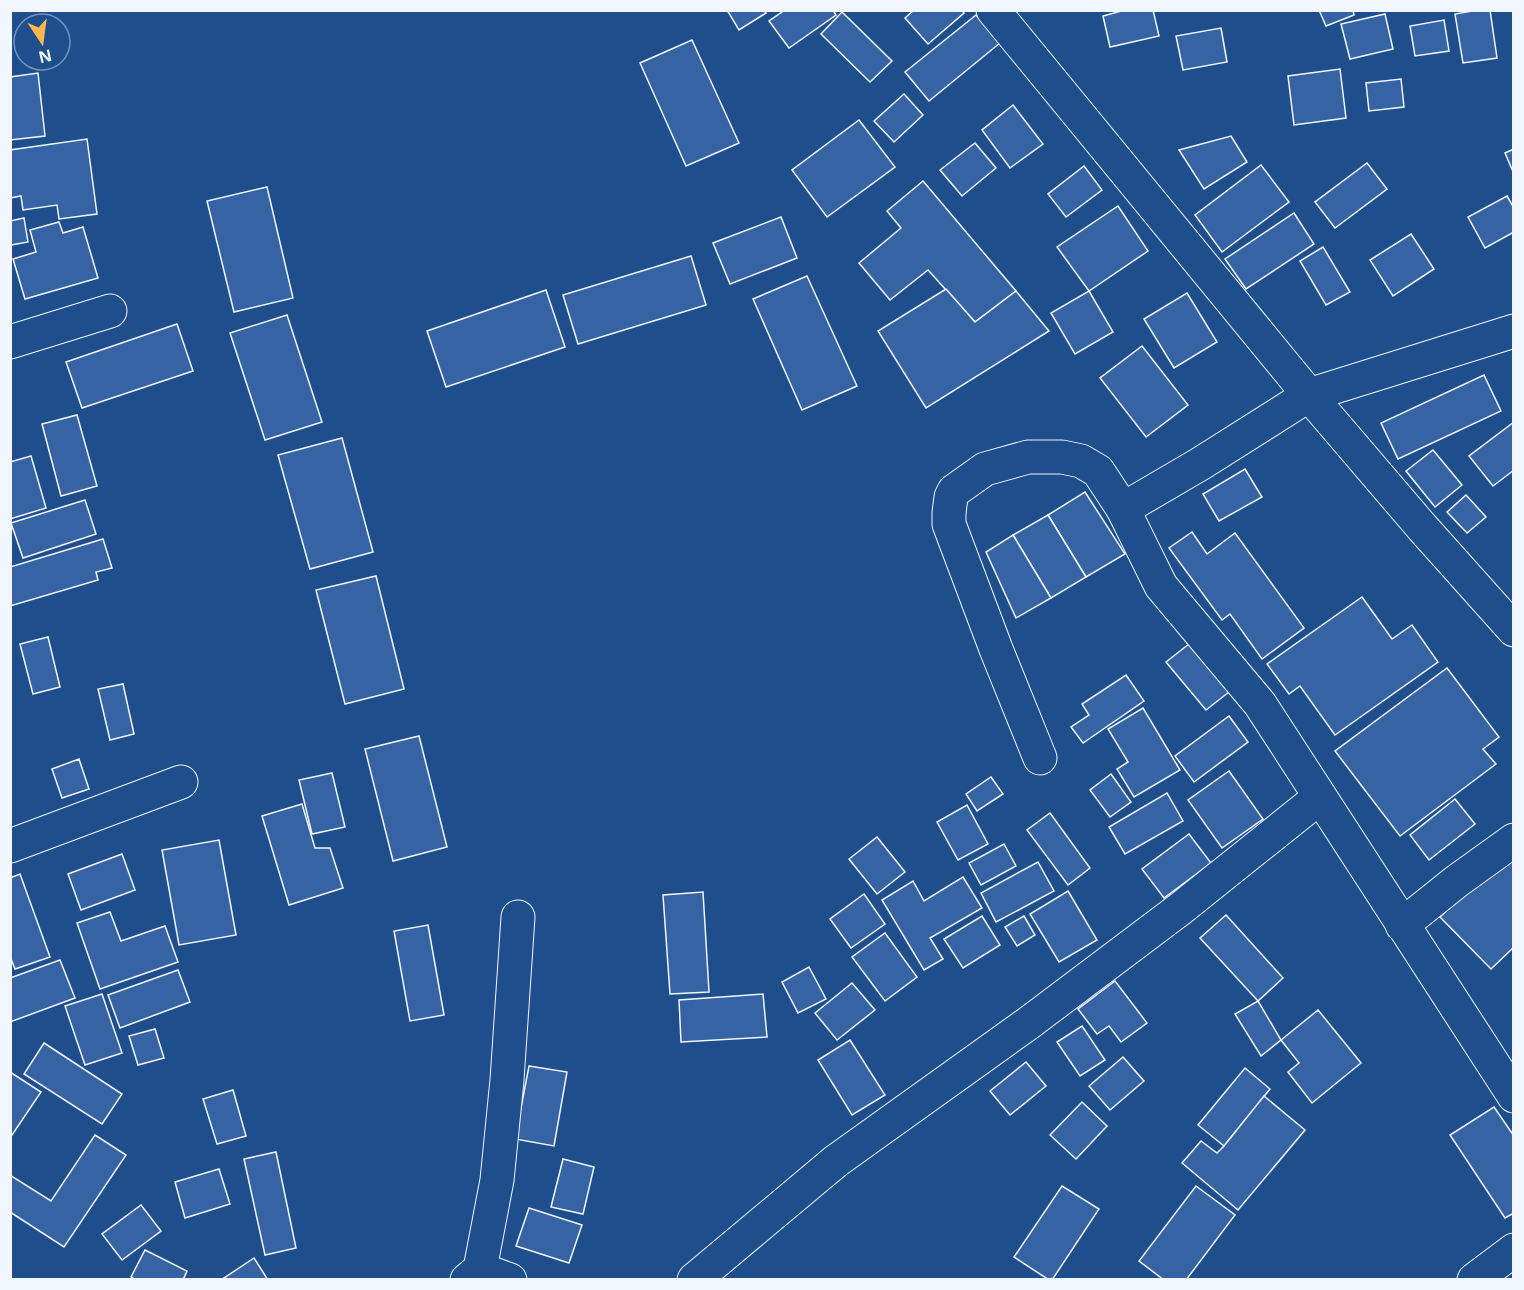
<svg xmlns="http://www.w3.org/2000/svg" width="1524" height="1290" font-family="'Noto Sans',sans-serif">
	<rect width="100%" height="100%" fill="#1f4e8c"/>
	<!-- building -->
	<g fill="#3563a3" stroke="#f2f6ff" stroke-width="1.5">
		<path d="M727,10H764L766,13L739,30Z"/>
		<path d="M785,10H833L836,15L789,48L769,21Z"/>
		<path d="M914,10H962L964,13L928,44L905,18Z"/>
		<path d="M1125,10H1153L1159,36L1110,47L1103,16Z"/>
		<path d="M1319,10H1353L1354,15L1326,26Z"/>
		<path d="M1478,10H1490L1497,58L1463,63L1455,14Z"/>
		<path d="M842,12L892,61L870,82L821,34Z"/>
		<path d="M1385,14L1393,49L1350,59L1341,24Z"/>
		<path d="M976,15L1000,43L929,101L905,72Z"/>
		<path d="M1444,20L1449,51L1415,56L1410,26Z"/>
		<path d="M1221,28L1227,62L1183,70L1176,36Z"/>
		<path d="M692,40L739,143L686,166L640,63Z"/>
		<path d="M1340,69L1346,118L1294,125L1288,76Z"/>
		<path d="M38,73L45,136L10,140V77Z"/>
		<path d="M1401,79L1404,107L1369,111L1366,83Z"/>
		<path d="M904,94L923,115L894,142L874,121Z"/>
		<path d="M1013,105L1043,144L1010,168L982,130Z"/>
		<path d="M859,120L895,167L827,217L792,170Z"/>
		<path d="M1231,136L1247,162L1204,189L1179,150Z"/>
		<path d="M87,139L97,214L59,219L57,205L23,210L21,196L10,198V150Z"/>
		<path d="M975,143L996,168L962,196L940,170Z"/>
		<path d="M1514,149V174L1505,153Z"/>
		<path d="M1367,163L1387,189L1335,228L1315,202Z"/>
		<path d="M1261,165L1289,202L1222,252L1195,215Z"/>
		<path d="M1084,166L1102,190L1066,217L1048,194Z"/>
		<path d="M923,181L1016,291L975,322L928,270L890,300L859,263L901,228L887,211Z"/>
		<path d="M267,187L293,298L234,312L207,201Z"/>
		<path d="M1507,196L1514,208V232L1485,248L1468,217Z"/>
		<path d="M1118,206L1148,251L1089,291L1057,247Z"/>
		<path d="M1294,213L1314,244L1246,289L1225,259Z"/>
		<path d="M781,217L797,258L730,284L713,243Z"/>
		<path d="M24,218L28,242L11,245L10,221Z"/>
		<path d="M59,222L63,233L83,227L98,278L25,299L13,259L36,252L30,230Z"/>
		<path d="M1411,234L1434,269L1393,296L1370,260Z"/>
		<path d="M1323,247L1350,292L1326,305L1300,261Z"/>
		<path d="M691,256L706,305L578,344L563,295Z"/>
		<path d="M807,276L857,386L802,410L753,299Z"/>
		<path d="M946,289L975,322L1016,291L1049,331L926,408L878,331Z"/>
		<path d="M546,290L565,347L446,387L427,331Z"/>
		<path d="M1089,291L1113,332L1075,354L1051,313Z"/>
		<path d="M1187,293L1217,342L1174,368L1144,319Z"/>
		<path d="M287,315L322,422L265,440L230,333Z"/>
		<path d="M177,324L193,371L82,408L66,362Z"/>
		<path d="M1142,346L1188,405L1146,437L1100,378Z"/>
		<path d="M1484,375L1501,411L1398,459L1381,423Z"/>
		<path d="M77,415L97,486L61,496L42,424Z"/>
		<path d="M1514,422V470L1493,486L1469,456Z"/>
		<path d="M342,438L373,552L310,569L278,455Z"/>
		<path d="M1433,450L1462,485L1435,507L1406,471Z"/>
		<path d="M31,456L46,508L10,519V462Z"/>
		<path d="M1245,469L1262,497L1219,521L1203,494Z"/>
		<path d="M1085,492L1125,554L1086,577L1048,515Z"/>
		<path d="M1466,495L1486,517L1467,533L1447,512Z"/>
		<path d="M85,500L96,534L23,558L11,523Z"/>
		<path d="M1048,515L1086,577L1051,598L1013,535Z"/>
		<path d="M1192,532L1207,554L1235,533L1304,628L1262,659L1230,614L1222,620L1169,548Z"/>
		<path d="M1013,535L1051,598L1016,618L986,552Z"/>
		<path d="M103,539L112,568L96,572L98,580L10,606V567Z"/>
		<path d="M376,576L404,689L345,704L316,590Z"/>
		<path d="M1362,597L1392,639L1412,625L1438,662L1335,735L1300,686L1289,694L1267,664Z"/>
		<path d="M48,637L60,687L33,694L20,644Z"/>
		<path d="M1189,644L1229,692L1206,710L1166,662Z"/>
		<path d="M1447,668L1499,737L1483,749L1496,764L1400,836L1335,751Z"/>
		<path d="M1126,675L1144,701L1083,743L1071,727L1089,715L1082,704Z"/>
		<path d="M123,684L134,734L110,740L98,689Z"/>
		<path d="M1143,708L1180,770L1134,797L1117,769L1128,762L1108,729Z"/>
		<path d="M1229,716L1248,742L1194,782L1175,756Z"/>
		<path d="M419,736L447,847L393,861L365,749Z"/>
		<path d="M79,759L89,789L62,798L52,769Z"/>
		<path d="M1229,771L1263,819L1222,848L1188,800Z"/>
		<path d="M332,773L345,827L312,834L299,780Z"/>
		<path d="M1111,774L1131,802L1110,817L1090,790Z"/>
		<path d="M991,777L1003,794L977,811L966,794Z"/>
		<path d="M1167,793L1183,821L1125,854L1109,827Z"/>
		<path d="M1455,799L1475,824L1429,860L1410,835Z"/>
		<path d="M302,804L315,848H330L343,888L289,905L262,816Z"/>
		<path d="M967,805L988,844L958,860L937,822Z"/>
		<path d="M1050,813L1090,868L1068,885L1027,830Z"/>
		<path d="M1189,834L1211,863L1164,898L1142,869Z"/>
		<path d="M877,837L905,872L877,894L849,859Z"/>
		<path d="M219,840L236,935L179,945L162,850Z"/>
		<path d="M1004,844L1016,866L981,885L969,863Z"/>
		<path d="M1505,853L1514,861V947L1491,969L1440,917Z"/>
		<path d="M122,854L135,890L81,910L68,874Z"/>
		<path d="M1038,862L1054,891L996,922L981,893Z"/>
		<path d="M20,874L50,957L15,969L10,956V878Z"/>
		<path d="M963,877L982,908L930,938L943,959L924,970L882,900L913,881L924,901Z"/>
		<path d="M1068,891L1097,940L1059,962L1030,914Z"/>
		<path d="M703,892L709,992L670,994L663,895Z"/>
		<path d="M864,894L885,924L851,948L830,919Z"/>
		<path d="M110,912L121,941L165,926L178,962L100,989L77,923Z"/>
		<path d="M1226,915L1283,978L1258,1001L1200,938Z"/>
		<path d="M982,916L1000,945L963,968L944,939Z"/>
		<path d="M1024,916L1035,935L1017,946L1005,927Z"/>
		<path d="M428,925L444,1015L410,1021L394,931Z"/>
		<path d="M885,933L917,977L885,1001L852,957Z"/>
		<path d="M60,960L75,998L10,1022V978Z"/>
		<path d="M809,967L826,999L798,1013L782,982Z"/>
		<path d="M178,970L190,1002L120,1028L108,995Z"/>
		<path d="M1115,981L1147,1023L1121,1042L1109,1026L1097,1034L1078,1009Z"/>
		<path d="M852,983L875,1010L837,1040L815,1013Z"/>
		<path d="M102,994L122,1053L85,1065L65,1006Z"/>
		<path d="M763,994L767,1037L681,1042L679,1000Z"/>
		<path d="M1258,1001L1281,1040L1261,1056L1235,1014Z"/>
		<path d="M1318,1010L1361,1063L1312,1103L1288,1072L1299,1063L1281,1040Z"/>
		<path d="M1082,1026L1105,1060L1080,1076L1057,1042Z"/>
		<path d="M155,1029L164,1058L138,1065L129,1036Z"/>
		<path d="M850,1040L885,1095L852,1115L818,1060Z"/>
		<path d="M44,1043L122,1094L102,1124L24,1074Z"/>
		<path d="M1123,1057L1144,1081L1110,1110L1089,1086Z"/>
		<path d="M1026,1062L1046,1086L1010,1115L990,1091Z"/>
		<path d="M529,1066L567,1072L554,1146L515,1139Z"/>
		<path d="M1245,1068L1270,1089L1224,1146L1198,1125Z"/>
		<path d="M10,1072L41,1092L10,1138Z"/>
		<path d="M233,1090L246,1136L217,1144L203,1099Z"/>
		<path d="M1264,1096L1305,1130L1238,1210L1182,1163L1201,1141L1217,1153L1224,1146Z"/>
		<path d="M1082,1102L1107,1126L1076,1159L1050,1135Z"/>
		<path d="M1494,1107L1514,1136V1213L1505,1218L1450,1135Z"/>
		<path d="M95,1135L126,1155L64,1247L10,1212V1175L51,1201Z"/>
		<path d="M276,1152L296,1248L265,1255L244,1159Z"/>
		<path d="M563,1159L594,1167L583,1214L551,1207Z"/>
		<path d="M219,1169L230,1204L185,1218L175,1182Z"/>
		<path d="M1062,1186L1099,1209L1052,1280H1049L1014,1257Z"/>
		<path d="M1196,1186L1235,1215L1186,1280H1164L1139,1261Z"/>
		<path d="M141,1205L161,1231L122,1260L102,1234Z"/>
		<path d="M529,1208L582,1225L569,1263L516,1246Z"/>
		<path d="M145,1250L187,1271L183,1280H136L131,1277Z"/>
		<path d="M254,1258L268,1280H221Z"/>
	</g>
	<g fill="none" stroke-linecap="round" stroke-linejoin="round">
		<!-- street casing -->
		<g stroke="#f2f6ff" stroke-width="35">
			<g id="street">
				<path d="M993,10L1309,395L1421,526L1514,630"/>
				<path d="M10,342L110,311"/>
				<path d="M1123,509L1161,586L1260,704L1514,1096"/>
				<path d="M1040,758L996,649L949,524V513L951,497L954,491L985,469L1028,457H1062L1081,461L1098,471L1123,509L1200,464L1309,395L1514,331"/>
				<path d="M10,846L181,782"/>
				<path d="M1402,925L1457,881L1514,840"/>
				<path d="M480,1269L510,1280"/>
				<path d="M467,1280L480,1269L497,1180L507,1080L518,917"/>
				<path d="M694,1280L836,1161L1030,1022L1180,909L1320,797"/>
				<path d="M1474,1280L1514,1250"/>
			</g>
		</g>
		<!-- street -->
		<use href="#street" stroke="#1f4e8c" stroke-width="33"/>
	</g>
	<!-- border -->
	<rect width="1524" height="1290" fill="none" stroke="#f2f6ff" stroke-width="24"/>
	<!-- north arrow -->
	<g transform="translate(42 42) rotate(167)"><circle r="28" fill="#1f4e8c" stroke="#7391ba" stroke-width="1.5"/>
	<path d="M0-4.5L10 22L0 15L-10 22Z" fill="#ffb74d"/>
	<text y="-9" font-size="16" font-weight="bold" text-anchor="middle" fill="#f2f6ff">N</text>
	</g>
</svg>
